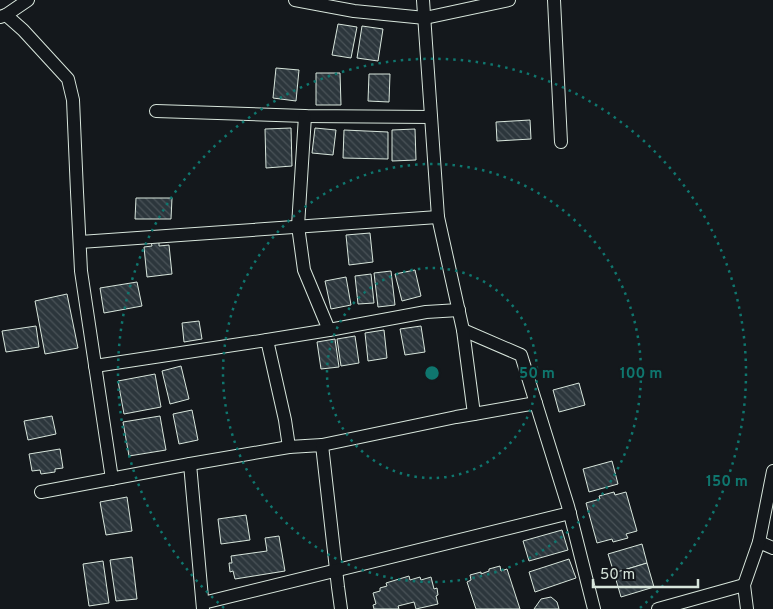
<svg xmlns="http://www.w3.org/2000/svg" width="773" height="609" font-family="Overpass,sans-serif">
	<defs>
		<pattern id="building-back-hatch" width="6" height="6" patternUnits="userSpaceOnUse" patternTransform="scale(1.25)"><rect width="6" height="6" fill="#2c363c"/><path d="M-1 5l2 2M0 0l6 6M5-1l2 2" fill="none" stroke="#4a5358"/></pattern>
	</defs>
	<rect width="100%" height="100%" fill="#14181c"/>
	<!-- building -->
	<g fill="url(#building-back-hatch)" stroke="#d8e6dc">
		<path d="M338,24L357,27L351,58L332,55Z"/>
		<path d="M362,26L383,29L378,61L357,58Z"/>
		<path d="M276,68L299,70L296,101L273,98Z"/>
		<path d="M316,73H340L341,105H316Z"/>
		<path d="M369,74H390L389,102L368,101Z"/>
		<path d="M530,120L531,139L497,141L496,122Z"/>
		<path d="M291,128L292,166L266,168L265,129Z"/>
		<path d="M315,128L336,130L333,155L312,153Z"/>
		<path d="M415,129L416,160L392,161V130Z"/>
		<path d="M344,130L388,132V159L343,158Z"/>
		<path d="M136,198H172L171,219H135Z"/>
		<path d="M370,233L373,262L349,265L346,235Z"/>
		<path d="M159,241V246L169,245L172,274L147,277L144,247L152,246L151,242Z"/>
		<path d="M415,270L421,296L402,301L395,274Z"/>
		<path d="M391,271L395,305L378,307L374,273Z"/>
		<path d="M371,274L374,303L358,304L355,276Z"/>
		<path d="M346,277L351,305L331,309L325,281Z"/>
		<path d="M137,282L142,306L104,313L100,288Z"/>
		<path d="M67,294L78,348L45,354L35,301Z"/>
		<path d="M199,321L202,339L184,342L182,323Z"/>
		<path d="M36,326L39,347L6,352L2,331Z"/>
		<path d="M421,326L425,352L405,355L400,329Z"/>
		<path d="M384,330L387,358L368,361L365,333Z"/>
		<path d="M355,336L359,363L341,366L337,339Z"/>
		<path d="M335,339L339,367L321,369L317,342Z"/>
		<path d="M181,366L189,399L170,404L162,371Z"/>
		<path d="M155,374L161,407L124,414L118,381Z"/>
		<path d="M579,383L585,405L559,412L553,390Z"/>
		<path d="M192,410L198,440L179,444L173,414Z"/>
		<path d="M52,416L56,434L28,440L24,421Z"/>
		<path d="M160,416L166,450L129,456L123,422Z"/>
		<path d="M60,449L63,468L55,469V472L41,474L40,470L32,471L29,454Z"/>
		<path d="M612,461L618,484L589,492L583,469Z"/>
		<path d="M614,492L615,495L626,492L637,531L626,534L628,538L613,542L612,539L597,543L586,503L600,499L599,496Z"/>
		<path d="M127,497L132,531L106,535L100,502Z"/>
		<path d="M246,515L250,540L221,544L218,519Z"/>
		<path d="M562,530L568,550L529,561L523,541Z"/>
		<path d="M279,536L285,571L235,579L233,571L230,572L229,563H232L231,556L267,551L265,538Z"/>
		<path d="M642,544L647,563L614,573L608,554Z"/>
		<path d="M132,557L137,599L116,601L110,560Z"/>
		<path d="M569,559L576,578L535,592L529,572Z"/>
		<path d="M103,561L109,603L89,606L83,564Z"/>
		<path d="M647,563L654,587L621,597L614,573Z"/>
		<path d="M500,566L501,571L507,569L520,609H476L467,582L471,580L470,575L481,572V574L489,571V569Z"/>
		<path d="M409,576L410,580L420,577L421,580L431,577L434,589L437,588L438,595L436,596L438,604L416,609L414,602L398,606L399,609H374L373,605L376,604L373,593L380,591V588L387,586L386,583Z"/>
		<path d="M551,597L557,602L559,609H534L541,599Z"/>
	</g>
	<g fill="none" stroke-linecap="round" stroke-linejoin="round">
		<!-- minor casing -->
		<g stroke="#d8e6dc" stroke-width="14">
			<g id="minor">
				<path d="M295,0L354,11L425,18L509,0"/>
				<path d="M554,0L561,142"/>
				<path d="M6,15L23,30L68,79L73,100L77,192L81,271L112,479"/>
				<path d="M0,17L6,15L28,0"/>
				<path d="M156,111L305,116L431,117"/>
				<path d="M305,116L298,226L304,270L329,330"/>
				<path d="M80,242L438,217"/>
				<path d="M463,330L521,355L568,506L594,609"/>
				<path d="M267,340L329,330L426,312L459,310"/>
				<path d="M95,366L267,340L285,420L289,447L322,445L338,587L341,609"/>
				<path d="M474,414L536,403"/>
				<path d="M322,445L456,417L474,414L463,330L438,217L423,0"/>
				<path d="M190,464L203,609"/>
				<path d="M41,492L190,464L289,447"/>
				<path d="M759,542L773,548"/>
				<path d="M203,603L570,513"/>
				<path d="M658,609L744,585"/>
				<path d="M747,609L744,585L759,542L773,471"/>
			</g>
		</g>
		<!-- minor -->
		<use href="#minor" stroke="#14181c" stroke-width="12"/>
	</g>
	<!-- distance rings -->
	<g fill="none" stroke="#0f766e" stroke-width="2.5" stroke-dasharray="2.5 5">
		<circle cx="432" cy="373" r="105"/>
		<circle cx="432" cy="373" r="209"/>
		<path d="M224 608A314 314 0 1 1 640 608"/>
	</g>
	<circle cx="432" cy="373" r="8" fill="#0f766e" stroke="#14181c" stroke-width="2.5"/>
	<g font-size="15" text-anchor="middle" font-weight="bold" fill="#0f766e" stroke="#14181c" stroke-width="4" stroke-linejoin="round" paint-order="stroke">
		<text x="537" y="378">50 m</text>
		<text x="641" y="378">100 m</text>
		<text x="727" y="486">150 m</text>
	</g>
	<!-- scale -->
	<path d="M593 579v8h105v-8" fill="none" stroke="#d8e6dc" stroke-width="2.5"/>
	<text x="600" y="579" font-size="15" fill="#d8e6dc" stroke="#14181c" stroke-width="4" paint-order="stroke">50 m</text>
</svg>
